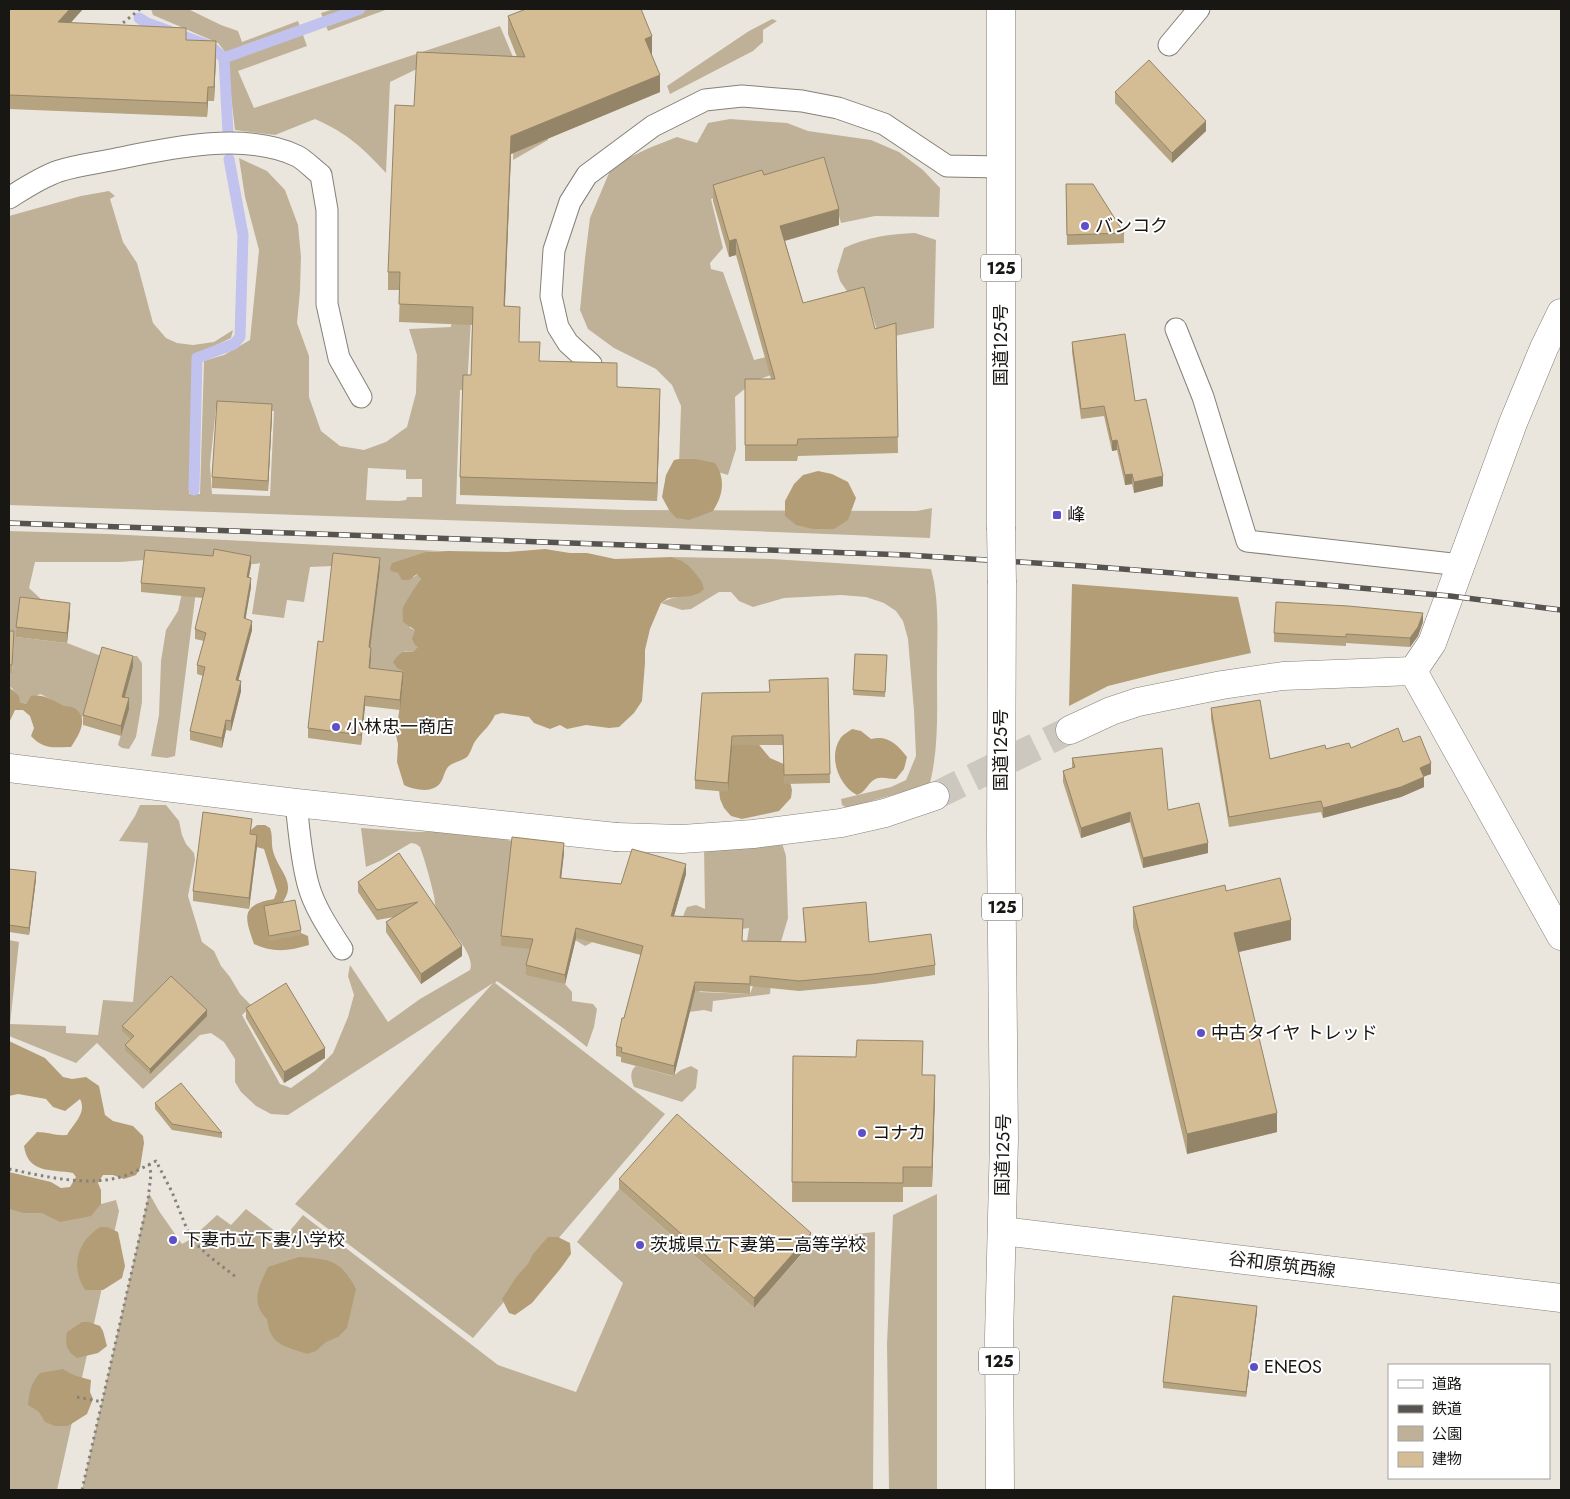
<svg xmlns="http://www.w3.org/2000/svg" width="1570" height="1499" font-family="Jost,'Noto Sans JP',sans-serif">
	<rect width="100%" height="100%" fill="#ebe6dd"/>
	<!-- green -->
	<g fill="#bfb198" fill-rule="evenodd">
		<path d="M151,9H188L221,25L238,31L242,42L298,21L307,46L238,71L254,108L500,26L548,140L513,160L515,102L419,68L390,82L386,173C362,147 348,134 315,119L275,135L235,130L226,53L218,43L153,15Z"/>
		<path d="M334,9H388L328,31L321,13Z"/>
		<path d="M772,19L777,21L763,30V42L753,51L670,94L667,86L749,31Z"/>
		<path d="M730,119L787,123L808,131L871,140L899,152L923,170L940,188L939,217L875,216L841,223L826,170L763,184L711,199L723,248L710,263L711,269L723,272L754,360L806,347L810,361L754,381L735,397L736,449L728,475L698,466L679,467L681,406L672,385L656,369L614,348L588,329L580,310L585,258L590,218L612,166L649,148L677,137L697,143L708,123Z"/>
		<path d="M239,158L267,171L285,190L298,225L301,257L300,291L297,323L309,356V397L321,431L340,446L364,450L386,442L407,427L416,393L417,355L409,329L451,327L452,317L471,318L467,389L460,390L456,504L627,510L917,511L932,508L930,538L644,527L9,505V216L81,196L109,191L115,196L110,199L123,242L137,263L153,323L166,338L177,343L193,345L214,342L233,330L231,338L193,356L189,494H200L204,361L224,355L250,340L259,250L245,197ZM216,408L274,411L270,496L212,494L210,465ZM368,468L406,470V479H422V497H407L406,500L399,501L366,500Z"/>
		<path d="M915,233L936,240L934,328L880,339L867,300H853L840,281L837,271L844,248C867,237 890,234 915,233Z"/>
		<path d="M9,531L108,534L440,551L426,552L398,573L414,577L418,574L421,579C416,586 412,594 407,602L410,628L415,630L419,647L413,652L405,651L401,681L368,679L369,653L380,568L334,562L333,566L310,567L304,602L287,600L284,618L252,614L260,563C241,568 220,558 200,560L175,756L167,758L151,756L159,715L161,661L166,630L178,611L183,588L145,560L120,562H35L29,588L43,601L16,637L67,643L101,656L82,718C78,709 72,709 63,705C55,703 48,697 40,694L29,700L26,704L20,702L12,688L9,687V673H12L14,639H9Z"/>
		<path d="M672,557L772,559L931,569C940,602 937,638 937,672C937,708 939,747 930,783L917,788L847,808L842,805L841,799L891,787L906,780L916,756L914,711L908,639L903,621L896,611L884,603L866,597L841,595L784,598L753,607L739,601L731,592H719L691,609L682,610L661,603C673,595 687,597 700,593L701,580C691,570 686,562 672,557Z"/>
		<path d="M132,656H137L142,663V702L136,737L129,749L122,748L118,745L128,709L122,707L133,667Z"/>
		<path d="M140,805H166L179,821L182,835L186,844L194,853L195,860L188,896L202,942L214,951L221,966L230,977L240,994L252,1006L242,1015L280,1084L291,1088L316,1070L333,1053L348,1017L354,995L348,976L350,965L388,1022L420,999L470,970C476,954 448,928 439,915C435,910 435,902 434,896C430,880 426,863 420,847L416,844L411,843L380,861L366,867L361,828L418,832L438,831L504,839L517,843L595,938L591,943L585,946L575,940L565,984L572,992V1001L593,1004L597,1009L594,1027L587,1047L563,1028L497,981L495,983L665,1114L473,1338L295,1204L493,983L288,1115L271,1114L256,1106L241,1092L235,1082V1059L224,1042L211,1033L200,1035L143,1089L97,1043L76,1063L9,1036V940L19,942L10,1024L66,1026V1033L98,1035L103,1000L133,1002L148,843L119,841L135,816Z"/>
		<path d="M782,843L786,856L788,918L772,972L770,994L713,1001L712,1012L704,1010L689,1012V1016L683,1015C681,986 673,932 687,907L696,905L705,909L704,847ZM749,928L747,941L754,983L750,994L699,992L741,929Z"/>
		<path d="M636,1066L673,1076L681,1070L691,1066L698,1070L696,1088L682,1102L634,1087C631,1080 629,1071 636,1066Z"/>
		<path d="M9,1187L101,1204L116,1200L119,1211L57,1490H9Z"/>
		<path d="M619,1189L754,1308L816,1238L875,1232L873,1490H82L149,1193L159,1211L182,1244L191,1239L217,1215L231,1225L246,1209L284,1238L303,1215L498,1365L576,1392L623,1283L577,1242Z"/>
		<path d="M937,1194V1490H889L887,1344L893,1215Z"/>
	</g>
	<!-- forest -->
	<g fill="#b39d76">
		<path d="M679,459H696L715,463C726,479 723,495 713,511L689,520L676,518L669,510L662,497L666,475L674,460Z"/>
		<path d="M818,471L832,474L848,482L856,498L848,520L834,529H813L796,525L785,516V501L794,484L803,475Z"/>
		<path d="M545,549L570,553H587L615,559L672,557L682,561L689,566L701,580L704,589L700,593L691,596L668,598L661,603L650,629L645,650V663L642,701L634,713L619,727L609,728L586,725L567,729L560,725L550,729L534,723L529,717L502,713L495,715C489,728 481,732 474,743C472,747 470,754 467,757C462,761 454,762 449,766C442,773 445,783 434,788C426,792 412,789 404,785L397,762L398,744L396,735L403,682L401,681L403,671L397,668L393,662C399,654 402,650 413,652L418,647L415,645L412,639L415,630L403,622C403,617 402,613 403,608C404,604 417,584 421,579L417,574L409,580H402L398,573L391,571L390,568L392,563L426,552L448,551L507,552Z"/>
		<path d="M1072,584L1238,597L1251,653L1160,673L1108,686L1069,706Z"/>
		<path d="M9,687L19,696L20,702L26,704L31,696C43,694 50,699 61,704C64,706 68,706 72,707C91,716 79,735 71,747C53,747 44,750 31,736L34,728L30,716L23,710H15L9,723Z"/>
		<path d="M852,729L861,731L871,739C888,735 897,744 907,757L904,769L896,779C891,779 884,777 879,778C869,779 867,792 857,795C839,786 828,757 840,739C842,735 848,732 852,729Z"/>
		<path d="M755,740L770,758L786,765L792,790L791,798L779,811L742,819L731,816L724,808L720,799L718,781L731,744Z"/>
		<path d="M257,825H265L270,828C273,836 271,843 273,851C278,871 298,882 282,903L301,933L308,936L309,945C289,951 273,953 254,944C244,916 241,905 274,899L277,891L264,849L250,845L252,829Z"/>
		<path d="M9,1041L45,1058L63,1077L72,1079L86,1077L99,1086L105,1115L113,1121L133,1126L143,1136L144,1143L140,1168L136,1175L124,1179L113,1175H103L98,1183L101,1190V1204L91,1216L60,1222L42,1213H23L10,1209L9,1206V1172L51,1182L61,1188L70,1187L76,1177L73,1173C51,1169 28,1174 24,1146L37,1132C48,1132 56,1136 67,1135C74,1123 87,1113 80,1099L65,1111L53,1107L46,1099L18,1094L9,1096Z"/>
		<path d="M100,1227H107L118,1232L125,1266L122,1278L103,1290H85C70,1266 77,1242 100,1227Z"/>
		<path d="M548,1237H558L570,1243L571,1254L561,1268L532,1303L515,1315L509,1313L502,1299L517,1276L528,1264L533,1254Z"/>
		<path d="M299,1257C330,1259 341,1260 356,1289L347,1328L338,1337L326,1342L316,1351L307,1354C284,1346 270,1345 267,1319C250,1303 259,1286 268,1267Z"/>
		<path d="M82,1322H89L100,1326L103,1331L107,1346L98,1353L77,1358C66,1351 65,1344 67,1332Z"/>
		<path d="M63,1369C72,1376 81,1377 91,1380L90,1392L93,1399L87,1414L68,1426H55L45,1422L39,1412L28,1405C30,1390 30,1385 40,1373Z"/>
	</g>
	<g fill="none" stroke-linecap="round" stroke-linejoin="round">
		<!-- stream -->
		<g stroke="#c1c2ed" stroke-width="11">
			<path d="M139,18L147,23L210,46L224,58L228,133"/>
			<path d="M224,58L360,9"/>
			<path d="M194,490L197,358L234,344L240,337L243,235L229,159"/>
		</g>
		<!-- minor-tunnel -->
		<path stroke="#ccc7bf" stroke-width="28" stroke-dasharray="28 14" stroke-linecap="butt" d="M935,796L1070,730"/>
		<!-- service casing -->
		<g stroke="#858078" stroke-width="23">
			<g id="service">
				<path d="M1169,45L1199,9"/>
				<path d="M9,198C25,188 41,177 59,171C77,165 97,163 116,159C169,148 245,131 297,156C305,160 313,169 321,175L327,210V304L339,358L361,397"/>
				<path d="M1176,329L1203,397L1247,541L1461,565"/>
				<path d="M591,364L568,343L558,327L551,296L554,250L570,202L587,175L653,126L705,100L742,96L802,101L838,108L884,124L947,166L1001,167"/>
				<path d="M296,803C299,830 301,858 308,884C314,907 329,929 342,949"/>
			</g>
		</g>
		<!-- minor casing -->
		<g stroke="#858078" stroke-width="29">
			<g id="minor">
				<path d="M1413,671L1432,643L1513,423L1544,348L1561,313"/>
				<path d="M1413,671L1561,936"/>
				<path d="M1070,730L1111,711L1138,702L1222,685L1283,676L1413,671"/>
				<path d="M616,837L682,839L753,834L841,823L885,813L935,796"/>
			</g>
		</g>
		<!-- tertiary casing -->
		<g stroke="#858078" stroke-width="29">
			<path id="tertiary" d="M9,768L296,803L616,837"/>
		</g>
		<!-- secondary casing -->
		<g stroke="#858078" stroke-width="29">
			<path id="secondary" d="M1002,1231L1561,1298"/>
		</g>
		<!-- trunk casing -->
		<g stroke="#858078" stroke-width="29">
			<g id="trunk">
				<path d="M1001,9V527"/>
				<path d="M1000,1490L999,1337L1004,1139L1001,837L1002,583"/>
			</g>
		</g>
		<!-- path -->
		<g stroke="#85827c" stroke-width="3" stroke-dasharray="2.5 4" stroke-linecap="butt">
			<path d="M118,27L140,9"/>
			<path d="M9,1169C44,1176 81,1186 117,1178C130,1175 144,1167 156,1161L172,1192L191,1239L210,1257L236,1277"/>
			<path d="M77,1397L102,1402"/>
			<path d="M82,1490L148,1200L151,1174L149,1164"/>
		</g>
		<!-- service -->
		<use href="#service" stroke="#fff" stroke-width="21"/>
		<!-- minor -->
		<use href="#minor" stroke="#fff" stroke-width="28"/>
		<!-- tertiary -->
		<use href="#tertiary" stroke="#fff" stroke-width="28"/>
		<!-- secondary -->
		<use href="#secondary" stroke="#fff" stroke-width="28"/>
		<!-- trunk -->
		<use href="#trunk" stroke="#fff" stroke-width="28"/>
		<!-- rail casing -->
		<g stroke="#57544f" stroke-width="5.5">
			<path id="rail" d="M9,523L907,555L1084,566L1338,586L1450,596L1561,610"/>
		</g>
		<!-- rail -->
		<use href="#rail" stroke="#fff" stroke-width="4" stroke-dasharray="11" stroke-linecap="butt"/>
		<!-- trunk-bridge casing -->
		<g stroke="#858078" stroke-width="29" stroke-linecap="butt">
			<path id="trunk-bridge" d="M1001,527L1002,583"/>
		</g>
		<!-- trunk-bridge -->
		<use href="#trunk-bridge" stroke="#fff" stroke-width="28"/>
	</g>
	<!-- wall -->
	<g fill="#b6a380">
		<path d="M9,9H83L70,23L186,40L216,56L214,101H208L207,117L9,109Z"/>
		<path d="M508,16L652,54H651L660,92L511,154L505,306L519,342L540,361L617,387L660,406L657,501L460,495V477L471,375L472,325L399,322L400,290H388V272L414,106L517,57L508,34Z"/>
		<path d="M1115,92L1206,131L1172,163L1115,103Z"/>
		<path d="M764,175L839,225L785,241L803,303L875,329L896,323L898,453L798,456L797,461H745V379H771L736,255L729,257L713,201V185Z"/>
		<path d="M1066,184L1124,233V243L1067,245Z"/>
		<path d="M1072,342L1135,401L1163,486L1134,493L1132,484L1125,485L1117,450L1112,451L1104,416L1081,419L1072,352Z"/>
		<path d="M272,414L268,491L212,488V477Z"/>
		<path d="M251,565L249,577L251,587L245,619L252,630L238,681L241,691L231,731L226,730L222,748L190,740V731L203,676L197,674V665L204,641L195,639V629L203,598L141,592V583Z"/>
		<path d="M380,568L370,647L371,657L370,668L403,681L400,710L365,706L361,745L308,738V728L323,642Z"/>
		<path d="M70,614L67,643L16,637V627Z"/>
		<path d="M1423,622L1418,636L1410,647L1346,643V646L1274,642V633Z"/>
		<path d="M9,631L14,639L12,673H9Z"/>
		<path d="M855,654L887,655L885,697L853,695Z"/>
		<path d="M133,667L125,697L129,709L121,736L83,725V715Z"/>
		<path d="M828,678L830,783L784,784L783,745H732L728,792L695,789V780L770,692Z"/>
		<path d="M1211,708L1270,759L1326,749L1351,748L1403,742L1431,774L1424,776V787L1401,797L1323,818L1321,812L1229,827L1211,719Z"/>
		<path d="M1072,758L1168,810L1208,853L1143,868L1130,822L1081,838L1063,782V771L1072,768Z"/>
		<path d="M252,829V835L257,846L249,909L193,901V891Z"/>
		<path d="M399,853L462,956L421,984L386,932V922L394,917L377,920L358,892V882Z"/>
		<path d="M564,853L561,878L621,884L686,874L674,916L743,941L805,942L803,908L869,942L935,965V975L874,984L799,991L750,986V994L695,991L674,1076L621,1062V1057L616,1056V1046L641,955L576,938L565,984L526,975V965L530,949L501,946V936Z"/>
		<path d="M9,869L36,879L29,935L9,932Z"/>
		<path d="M1226,891L1291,940L1239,952L1277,1132L1187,1154L1133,927V907Z"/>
		<path d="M264,906L301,930V935L269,941L264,911Z"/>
		<path d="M246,1008L325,1058L284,1083L246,1018Z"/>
		<path d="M207,1016L150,1074L125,1050V1045L131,1039L122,1031V1026Z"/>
		<path d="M793,1056L923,1075L935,1095L932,1187H903V1202H792Z"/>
		<path d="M155,1103L222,1133V1138L172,1130L155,1109Z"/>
		<path d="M619,1179L811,1243L754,1308L619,1189Z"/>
		<path d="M1257,1311L1246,1397L1163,1388V1382Z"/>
	</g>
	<!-- shaded-wall -->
	<g fill="#948468">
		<path d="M70,9H83L58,37V22Z"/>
		<path d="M652,36V54L645,56V39Z"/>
		<path d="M216,41V56L214,101V87Z"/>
		<path d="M660,75V92L511,154L504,324V306L511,136Z"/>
		<path d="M208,87V101L207,117V103Z"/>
		<path d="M1206,121V131L1172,163V153Z"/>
		<path d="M839,209V225L780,242V226Z"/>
		<path d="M736,239V255L729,257V241Z"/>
		<path d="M660,389V406L657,501V483Z"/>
		<path d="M272,404V414L268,491V481Z"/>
		<path d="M1117,440V450L1112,451V441Z"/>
		<path d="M1132,474V484L1125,485V475Z"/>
		<path d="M1163,476V486L1134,493V482Z"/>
		<path d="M251,556V565L247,586V577Z"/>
		<path d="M380,558V568L369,657V647Z"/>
		<path d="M251,578V587L244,628V618Z"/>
		<path d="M70,603V614L67,643V633Z"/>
		<path d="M1423,613V622L1418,636L1410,647V638Z"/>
		<path d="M252,621V630L236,689V680Z"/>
		<path d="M371,648V657L369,678V668Z"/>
		<path d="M133,656V667L122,707V697Z"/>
		<path d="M403,672V681L400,710V700Z"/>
		<path d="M241,681V691L231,731V721Z"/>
		<path d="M365,696V706L361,745V735Z"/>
		<path d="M129,698V709L121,736V726Z"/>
		<path d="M226,720V730L222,748V738Z"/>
		<path d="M732,736V745L728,792V783Z"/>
		<path d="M1431,763V774L1420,778V768Z"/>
		<path d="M1424,777V787L1401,797L1323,818V808Z"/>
		<path d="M1130,812V822L1081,838V828Z"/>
		<path d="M257,835V846L249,909V898Z"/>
		<path d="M564,843V853L560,888V878Z"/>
		<path d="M1208,843V853L1143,868V858Z"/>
		<path d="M686,864V874L671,926V916Z"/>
		<path d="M36,872V879L29,935V928Z"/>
		<path d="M1291,920V940L1234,953V933Z"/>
		<path d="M576,928V938L565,984V975Z"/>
		<path d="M462,946V956L421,984V974Z"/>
		<path d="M695,982V991L674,1076V1066Z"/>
		<path d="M207,1010V1016L150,1074V1069Z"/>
		<path d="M325,1048V1058L284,1083V1072Z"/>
		<path d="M935,1075V1095L932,1187V1167Z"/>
		<path d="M1277,1113V1132L1187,1154V1134Z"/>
		<path d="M811,1233V1243L754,1308V1298Z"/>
		<path d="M1257,1306V1311L1246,1397V1392Z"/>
	</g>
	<!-- building -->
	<g fill="#d4bd95" stroke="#948468">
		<path d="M9,9H70L58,22L186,28V40L216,41L214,87H208L207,103L9,95Z"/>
		<path d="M526,9H641L652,36L645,39L660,75L511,136L504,306L520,307L519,342H540L539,361L617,363V387L660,389L657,483L460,477L463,375H471L473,307L399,304L400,272H388L395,105L414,106L417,52L525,57L508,16Z"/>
		<path d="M1149,60L1206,121L1172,153L1115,92Z"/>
		<path d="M824,157L839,209L780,226L803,303L864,287L875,329L896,323L898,437L798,439L797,445H745V379H775L736,239L729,241L713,185L762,170L764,175Z"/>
		<path d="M1066,184H1093L1124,233L1067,235Z"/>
		<path d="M1125,334L1135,401L1146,399L1163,476L1134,482L1132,474L1125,475L1117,440L1112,441L1104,406L1081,409L1072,342Z"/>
		<path d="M217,401L272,404L268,481L212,477Z"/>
		<path d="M214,549L251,556L247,577L251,578L244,618L252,621L236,680L241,681L231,721L226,720L222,738L190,731L205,667L197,665L206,633L195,629L205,588L141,583L145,550L213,556Z"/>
		<path d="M333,553L380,558L369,647L371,648L369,668L403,672L400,700L365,696L361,735L308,728L318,641L323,642Z"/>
		<path d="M20,597L70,603L67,633L16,627Z"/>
		<path d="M1276,602L1348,606L1423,613L1418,627L1410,638L1346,634V637L1274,633Z"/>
		<path d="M9,631H14L12,665H9Z"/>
		<path d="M102,647L133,656L122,697L129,698L121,726L83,715Z"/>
		<path d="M855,654L887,655L885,692L853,690Z"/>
		<path d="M828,678L830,774L784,775L783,735L732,736L728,783L695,780L702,693L770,692L769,680Z"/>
		<path d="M1260,700L1270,759L1325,745L1326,749L1349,743L1351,748L1398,728L1403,742L1420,736L1431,763L1420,768L1424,777L1401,787L1323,808L1321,801L1229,817L1211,708Z"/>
		<path d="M1162,748L1168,810L1199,803L1208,843L1143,858L1130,812L1081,828L1063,771L1075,767L1072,758Z"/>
		<path d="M203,812L252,819L250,834L257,835L249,898L193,891Z"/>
		<path d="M512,837L564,843L560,878L621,884L632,849L686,864L671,916L743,919L742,941L806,942L803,908L866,902L869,942L931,934L935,965L874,974L799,981L750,976V984L695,982L674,1066L621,1052L622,1048L616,1046L622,1018H624L643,946L576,928L565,975L526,965L533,939L501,936Z"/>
		<path d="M399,853L462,946L421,974L386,922L418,902L377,910L358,882Z"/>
		<path d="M9,869L36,872L29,928L9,925Z"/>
		<path d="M1280,878L1291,920L1234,933L1277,1113L1187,1134L1133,907L1225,885L1226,891Z"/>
		<path d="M295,900L301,930L269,936L264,906Z"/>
		<path d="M171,976L207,1010L150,1069L125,1045L134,1036L122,1026Z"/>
		<path d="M286,983L325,1048L284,1072L246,1008Z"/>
		<path d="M857,1040L923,1041L922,1075H935L932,1167H903V1183L792,1182L793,1056L856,1057Z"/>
		<path d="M181,1083L222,1133L172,1124L155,1103Z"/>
		<path d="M677,1114L811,1233L754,1298L619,1179Z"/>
		<path d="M1173,1296L1257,1306L1246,1392L1163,1382Z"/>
	</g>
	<!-- markers -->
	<g fill="#5d4fc7" stroke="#fff" stroke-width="2">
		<circle cx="1085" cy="226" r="5"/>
		<rect x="1052" y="510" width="10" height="10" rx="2.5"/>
		<circle cx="336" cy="727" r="5"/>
		<circle cx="1201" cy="1033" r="5"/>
		<circle cx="862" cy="1133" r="5"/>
		<circle cx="173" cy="1240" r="5"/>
		<circle cx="640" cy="1245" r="5"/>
		<circle cx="1254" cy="1367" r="5"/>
	</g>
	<g text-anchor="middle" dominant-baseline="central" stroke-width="4" stroke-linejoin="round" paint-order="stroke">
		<!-- shield labels -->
		<g fill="#fff" stroke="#5e5d5a" stroke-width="1">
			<rect x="981" y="254.5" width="40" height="27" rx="4"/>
			<rect x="982" y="893.5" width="40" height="27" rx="4"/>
			<rect x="979" y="1347.5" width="40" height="27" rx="4"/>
		</g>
		<g font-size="16" font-weight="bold" fill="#191714">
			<text x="1001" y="268">125</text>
			<text x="1002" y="907">125</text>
			<text x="999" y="1361">125</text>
		</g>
		<!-- poi labels -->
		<g font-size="18" fill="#191714" stroke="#fff" text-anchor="start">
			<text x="1095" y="226">バンコク</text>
			<text x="1067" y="515">峰</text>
			<text x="346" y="727">小林忠一商店</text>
			<text x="1211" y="1033">中古タイヤ トレッド</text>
			<text x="872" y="1133">コナカ</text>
			<text x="183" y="1240">下妻市立下妻小学校</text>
			<text x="650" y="1245">茨城県立下妻第二高等学校</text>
			<text x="1264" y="1367">ENEOS</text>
		</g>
		<!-- street labels -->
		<g font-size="18" fill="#191714" stroke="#fff">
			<text transform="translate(1001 345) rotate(-90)">国道125号</text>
			<text transform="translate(1001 750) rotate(-90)">国道125号</text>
			<text transform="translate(1003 1155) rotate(-89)">国道125号</text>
			<text transform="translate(1282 1265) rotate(7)">谷和原筑西線</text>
		</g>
	</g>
	<!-- border -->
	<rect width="1570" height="1499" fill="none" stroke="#191714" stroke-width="20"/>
	<!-- legend -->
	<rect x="1388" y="1364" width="162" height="115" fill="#ffffff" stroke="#a3a2a1"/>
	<rect x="1398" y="1380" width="25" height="8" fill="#ffffff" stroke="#a3a2a1"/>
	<text x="1432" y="1389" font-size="15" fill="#191714">道路</text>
	<rect x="1398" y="1405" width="25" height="8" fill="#57544f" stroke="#a3a2a1"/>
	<text x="1432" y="1414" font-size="15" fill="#191714">鉄道</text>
	<rect x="1398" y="1426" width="25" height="15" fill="#bfb198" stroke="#a3a2a1"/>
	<text x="1432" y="1439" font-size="15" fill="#191714">公園</text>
	<rect x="1398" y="1452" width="25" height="15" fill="#d4bd95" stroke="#a3a2a1"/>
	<text x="1432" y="1464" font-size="15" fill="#191714">建物</text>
</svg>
